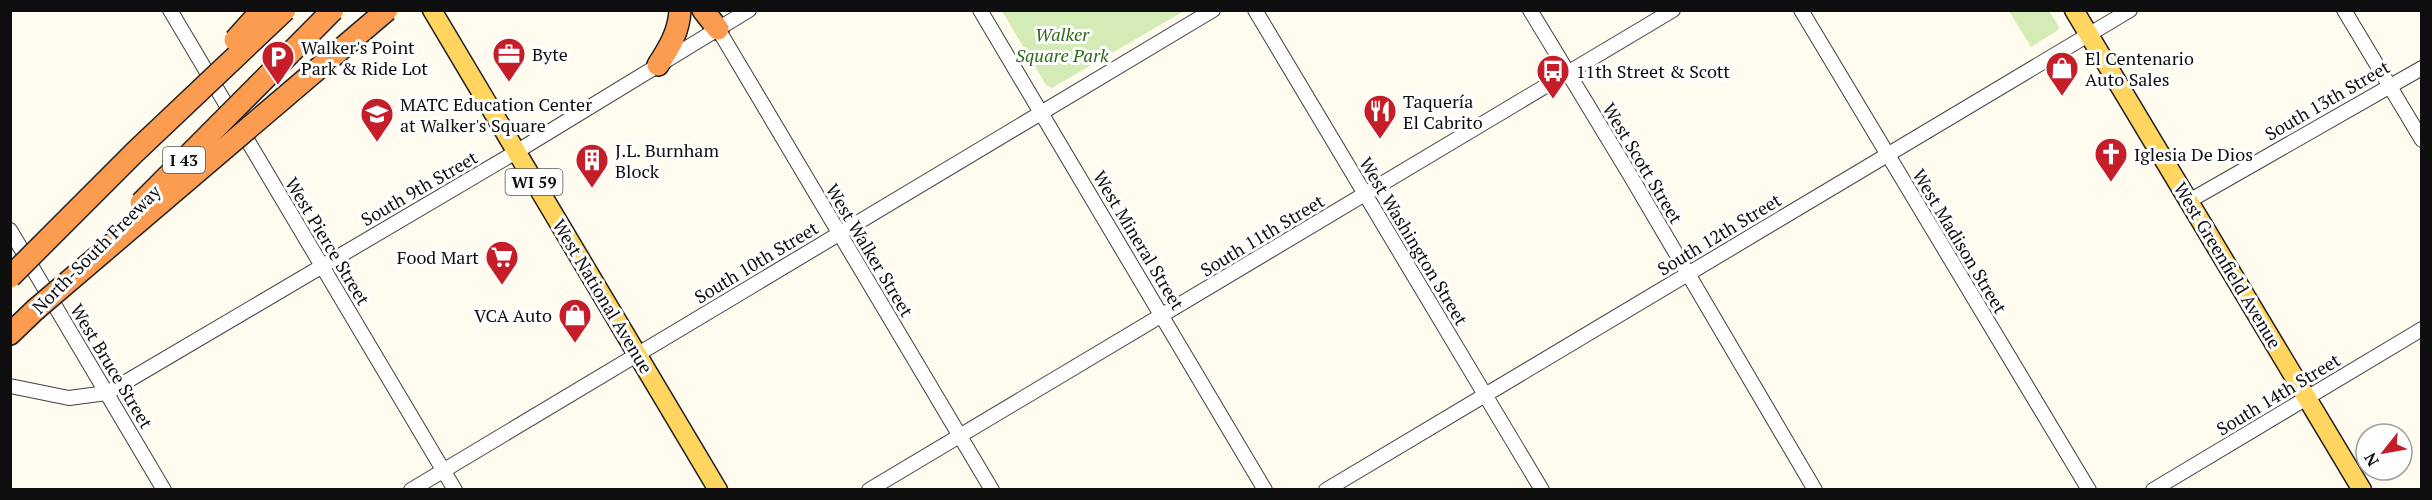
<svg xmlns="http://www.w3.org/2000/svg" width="2432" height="500" font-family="'PT Serif',serif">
	<rect width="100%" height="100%" fill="#fffcef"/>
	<!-- green -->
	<g fill="#d3ecb6">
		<path d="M1002,11H1184L1052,88L1046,85Z"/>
		<path d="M2009,11H2049L2059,27L2058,30L2031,47Z"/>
	</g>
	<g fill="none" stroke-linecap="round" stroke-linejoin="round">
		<!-- minor casing -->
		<g stroke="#414141" stroke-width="16">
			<g id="minor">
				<path d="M170,10L455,490"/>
				<path d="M980,10L1265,490"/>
				<path d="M1255,10L1542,490"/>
				<path d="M1530,10L1630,175L1815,490"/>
				<path d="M1801,10L2089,490"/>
				<path d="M2344,10L2422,140"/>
				<path d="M718,29L992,490"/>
				<path d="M2189,201L2422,68"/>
				<path d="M10,230L164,490"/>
				<path d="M10,386L69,398L107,393L516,152L749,10"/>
				<path d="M411,490L1213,10"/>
				<path d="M869,490L1673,10"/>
				<path d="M1326,490L2130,10"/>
				<path d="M2153,490L2422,329"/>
			</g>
		</g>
		<!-- major casing -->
		<g stroke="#1f1f1f" stroke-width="21">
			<g id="major">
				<path d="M432,10L718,490"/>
				<path d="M2074,10L2362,490"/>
			</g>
		</g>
		<!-- highway casing -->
		<g stroke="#1f1f1f" stroke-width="24">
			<g id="highway">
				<path d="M703,10L718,29"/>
				<path d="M658,65C669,48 679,32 680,10"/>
				<path d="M10,334L35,310"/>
			</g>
		</g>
		<!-- minor -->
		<use href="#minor" stroke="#fff" stroke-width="14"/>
		<!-- major -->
		<use href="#major" stroke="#ffd55f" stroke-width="18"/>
		<!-- highway -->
		<use href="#highway" stroke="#fc9c50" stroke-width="21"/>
		<!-- highway-bridge casing -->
		<g stroke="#1f1f1f" stroke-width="24" stroke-linecap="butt">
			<g id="highway-bridge">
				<path d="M235,40L262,10"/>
				<path d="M141,203L333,10"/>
				<path d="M10,277L135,152L285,10"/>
				<path d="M35,310L387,10"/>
			</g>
		</g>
		<!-- highway-bridge -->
		<use href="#highway-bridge" stroke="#fc9c50" stroke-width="21"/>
	</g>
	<!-- icons -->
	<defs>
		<g id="office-pin" transform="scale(1.725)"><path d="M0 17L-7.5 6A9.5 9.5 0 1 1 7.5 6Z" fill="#c61e29" stroke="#fff"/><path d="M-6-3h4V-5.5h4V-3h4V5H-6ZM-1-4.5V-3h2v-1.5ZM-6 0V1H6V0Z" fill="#fff"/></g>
		<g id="parking-pin" transform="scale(1.725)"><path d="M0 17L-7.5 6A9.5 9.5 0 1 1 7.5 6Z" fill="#c61e29" stroke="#fff"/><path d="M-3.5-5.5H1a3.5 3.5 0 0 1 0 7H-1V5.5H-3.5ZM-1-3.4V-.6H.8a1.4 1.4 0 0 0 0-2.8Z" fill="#fff"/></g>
		<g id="shop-pin" transform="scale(1.725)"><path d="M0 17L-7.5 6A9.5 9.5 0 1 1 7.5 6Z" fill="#c61e29" stroke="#fff"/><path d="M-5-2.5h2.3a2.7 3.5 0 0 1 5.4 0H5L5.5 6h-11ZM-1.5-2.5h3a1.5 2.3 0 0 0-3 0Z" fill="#fff"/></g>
		<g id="bus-pin" transform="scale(1.725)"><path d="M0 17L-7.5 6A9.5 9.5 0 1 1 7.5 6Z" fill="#c61e29" stroke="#fff"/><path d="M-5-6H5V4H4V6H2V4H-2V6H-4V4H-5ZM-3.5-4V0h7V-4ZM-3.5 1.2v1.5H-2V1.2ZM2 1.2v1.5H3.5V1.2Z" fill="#fff"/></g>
		<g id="restaurant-pin" transform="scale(1.725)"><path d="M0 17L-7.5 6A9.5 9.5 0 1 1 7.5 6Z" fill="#c61e29" stroke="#fff"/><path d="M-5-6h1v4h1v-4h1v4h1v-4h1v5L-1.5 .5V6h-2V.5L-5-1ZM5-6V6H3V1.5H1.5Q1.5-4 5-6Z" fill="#fff"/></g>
		<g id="university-pin" transform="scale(1.725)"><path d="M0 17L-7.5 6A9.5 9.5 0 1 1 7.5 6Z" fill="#c61e29" stroke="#fff"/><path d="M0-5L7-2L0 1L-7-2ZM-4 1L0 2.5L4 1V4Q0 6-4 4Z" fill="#fff"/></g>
		<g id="church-pin" transform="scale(1.725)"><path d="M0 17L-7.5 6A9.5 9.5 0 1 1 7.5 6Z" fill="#c61e29" stroke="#fff"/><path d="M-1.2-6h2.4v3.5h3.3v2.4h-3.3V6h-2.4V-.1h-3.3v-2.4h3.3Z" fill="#fff"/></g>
		<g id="building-pin" transform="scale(1.725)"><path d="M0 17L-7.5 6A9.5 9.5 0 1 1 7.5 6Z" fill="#c61e29" stroke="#fff"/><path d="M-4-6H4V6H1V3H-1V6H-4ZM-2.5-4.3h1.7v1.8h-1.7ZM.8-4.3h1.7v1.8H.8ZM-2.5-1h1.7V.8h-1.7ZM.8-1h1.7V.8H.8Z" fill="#fff"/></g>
		<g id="supermarket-pin" transform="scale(1.725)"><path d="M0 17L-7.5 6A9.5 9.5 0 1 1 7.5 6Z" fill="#c61e29" stroke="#fff"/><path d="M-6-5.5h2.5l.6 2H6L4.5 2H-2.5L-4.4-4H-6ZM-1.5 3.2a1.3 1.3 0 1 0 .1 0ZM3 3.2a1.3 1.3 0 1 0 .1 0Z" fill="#fff"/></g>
	</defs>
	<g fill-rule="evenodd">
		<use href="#office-pin" x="509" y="54"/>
		<use href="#parking-pin" x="278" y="57"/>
		<use href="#shop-pin" x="2062" y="68"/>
		<use href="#bus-pin" x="1553" y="71"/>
		<use href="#restaurant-pin" x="1380" y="111"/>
		<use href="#university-pin" x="377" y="114"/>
		<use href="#church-pin" x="2111" y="154"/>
		<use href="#building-pin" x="592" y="160"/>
		<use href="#supermarket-pin" x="502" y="257"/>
		<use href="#shop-pin" x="575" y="315"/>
	</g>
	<g text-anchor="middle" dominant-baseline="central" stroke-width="6" stroke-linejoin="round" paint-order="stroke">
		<!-- shield labels -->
		<g fill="#fff" stroke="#565656" stroke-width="1.5">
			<rect x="163" y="147" width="42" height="26" rx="4.5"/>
			<rect x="505.5" y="169" width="57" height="26" rx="4.5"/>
		</g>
		<g font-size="16" font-weight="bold" fill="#0e0e0e">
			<text x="184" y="160">I 43</text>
			<text x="534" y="182">WI 59</text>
		</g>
		<!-- park labels -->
		<g font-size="18" font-style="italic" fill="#2c6a1a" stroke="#fff">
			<text x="1062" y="34">Walker<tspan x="1062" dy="21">Square Park</tspan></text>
		</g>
		<!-- poi labels -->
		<g font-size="18" fill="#0e0e0e" stroke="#fff" text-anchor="start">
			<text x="301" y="47">Walker's Point<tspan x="301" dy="21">Park &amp; Ride Lot</tspan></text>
			<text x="532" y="54">Byte</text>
			<text x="2085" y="58">El Centenario<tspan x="2085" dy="21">Auto Sales</tspan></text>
			<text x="1576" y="71">11th Street &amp; Scott</text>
			<text x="1403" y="101">Taquería<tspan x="1403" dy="21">El Cabrito</tspan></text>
			<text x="400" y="104">MATC Education Center<tspan x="400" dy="21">at Walker's Square</tspan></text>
			<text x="615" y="150">J.L. Burnham<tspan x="615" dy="21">Block</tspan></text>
			<text x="2134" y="154">Iglesia De Dios</text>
			<text x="479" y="257" text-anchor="end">Food Mart</text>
			<text x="552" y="315" text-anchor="end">VCA Auto</text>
		</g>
		<!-- street labels -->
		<g font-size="18" fill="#0e0e0e" stroke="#fff">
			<text transform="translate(2327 100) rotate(-30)">South 13th Street</text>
			<text transform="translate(1643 163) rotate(59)">West Scott Street</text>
			<text transform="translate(419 188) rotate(-30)">South 9th Street</text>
			<text transform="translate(1719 234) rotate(-31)">South 12th Street</text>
			<text transform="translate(1262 235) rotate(-31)">South 11th Street</text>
			<text transform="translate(1139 240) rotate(59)">West Mineral Street</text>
			<text transform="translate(328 241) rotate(59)">West Pierce Street</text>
			<text transform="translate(1414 241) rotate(59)">West Washington Street</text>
			<text transform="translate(1960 241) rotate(59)">West Madison Street</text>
			<text transform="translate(96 249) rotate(-45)">North-South Freeway</text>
			<text transform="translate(870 250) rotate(59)">West Walker Street</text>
			<text transform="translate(756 262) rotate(-31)">South 10th Street</text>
			<text transform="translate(2228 265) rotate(59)">West Greenfield Avenue</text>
			<text transform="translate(603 296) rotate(59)">West National Avenue</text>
			<text transform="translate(112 366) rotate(59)">West Bruce Street</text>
			<text transform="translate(2278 394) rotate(-31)">South 14th Street</text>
		</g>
	</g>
	<!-- border -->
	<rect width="2432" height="500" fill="none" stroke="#0e0e0e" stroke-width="24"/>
	<!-- north arrow -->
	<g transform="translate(2384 452) rotate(239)"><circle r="28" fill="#ffffff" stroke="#9f9f9f" stroke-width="1.5"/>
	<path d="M0-4.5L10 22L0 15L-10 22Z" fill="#c61e29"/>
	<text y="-9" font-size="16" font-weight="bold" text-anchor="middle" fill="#0e0e0e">N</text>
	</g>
</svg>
